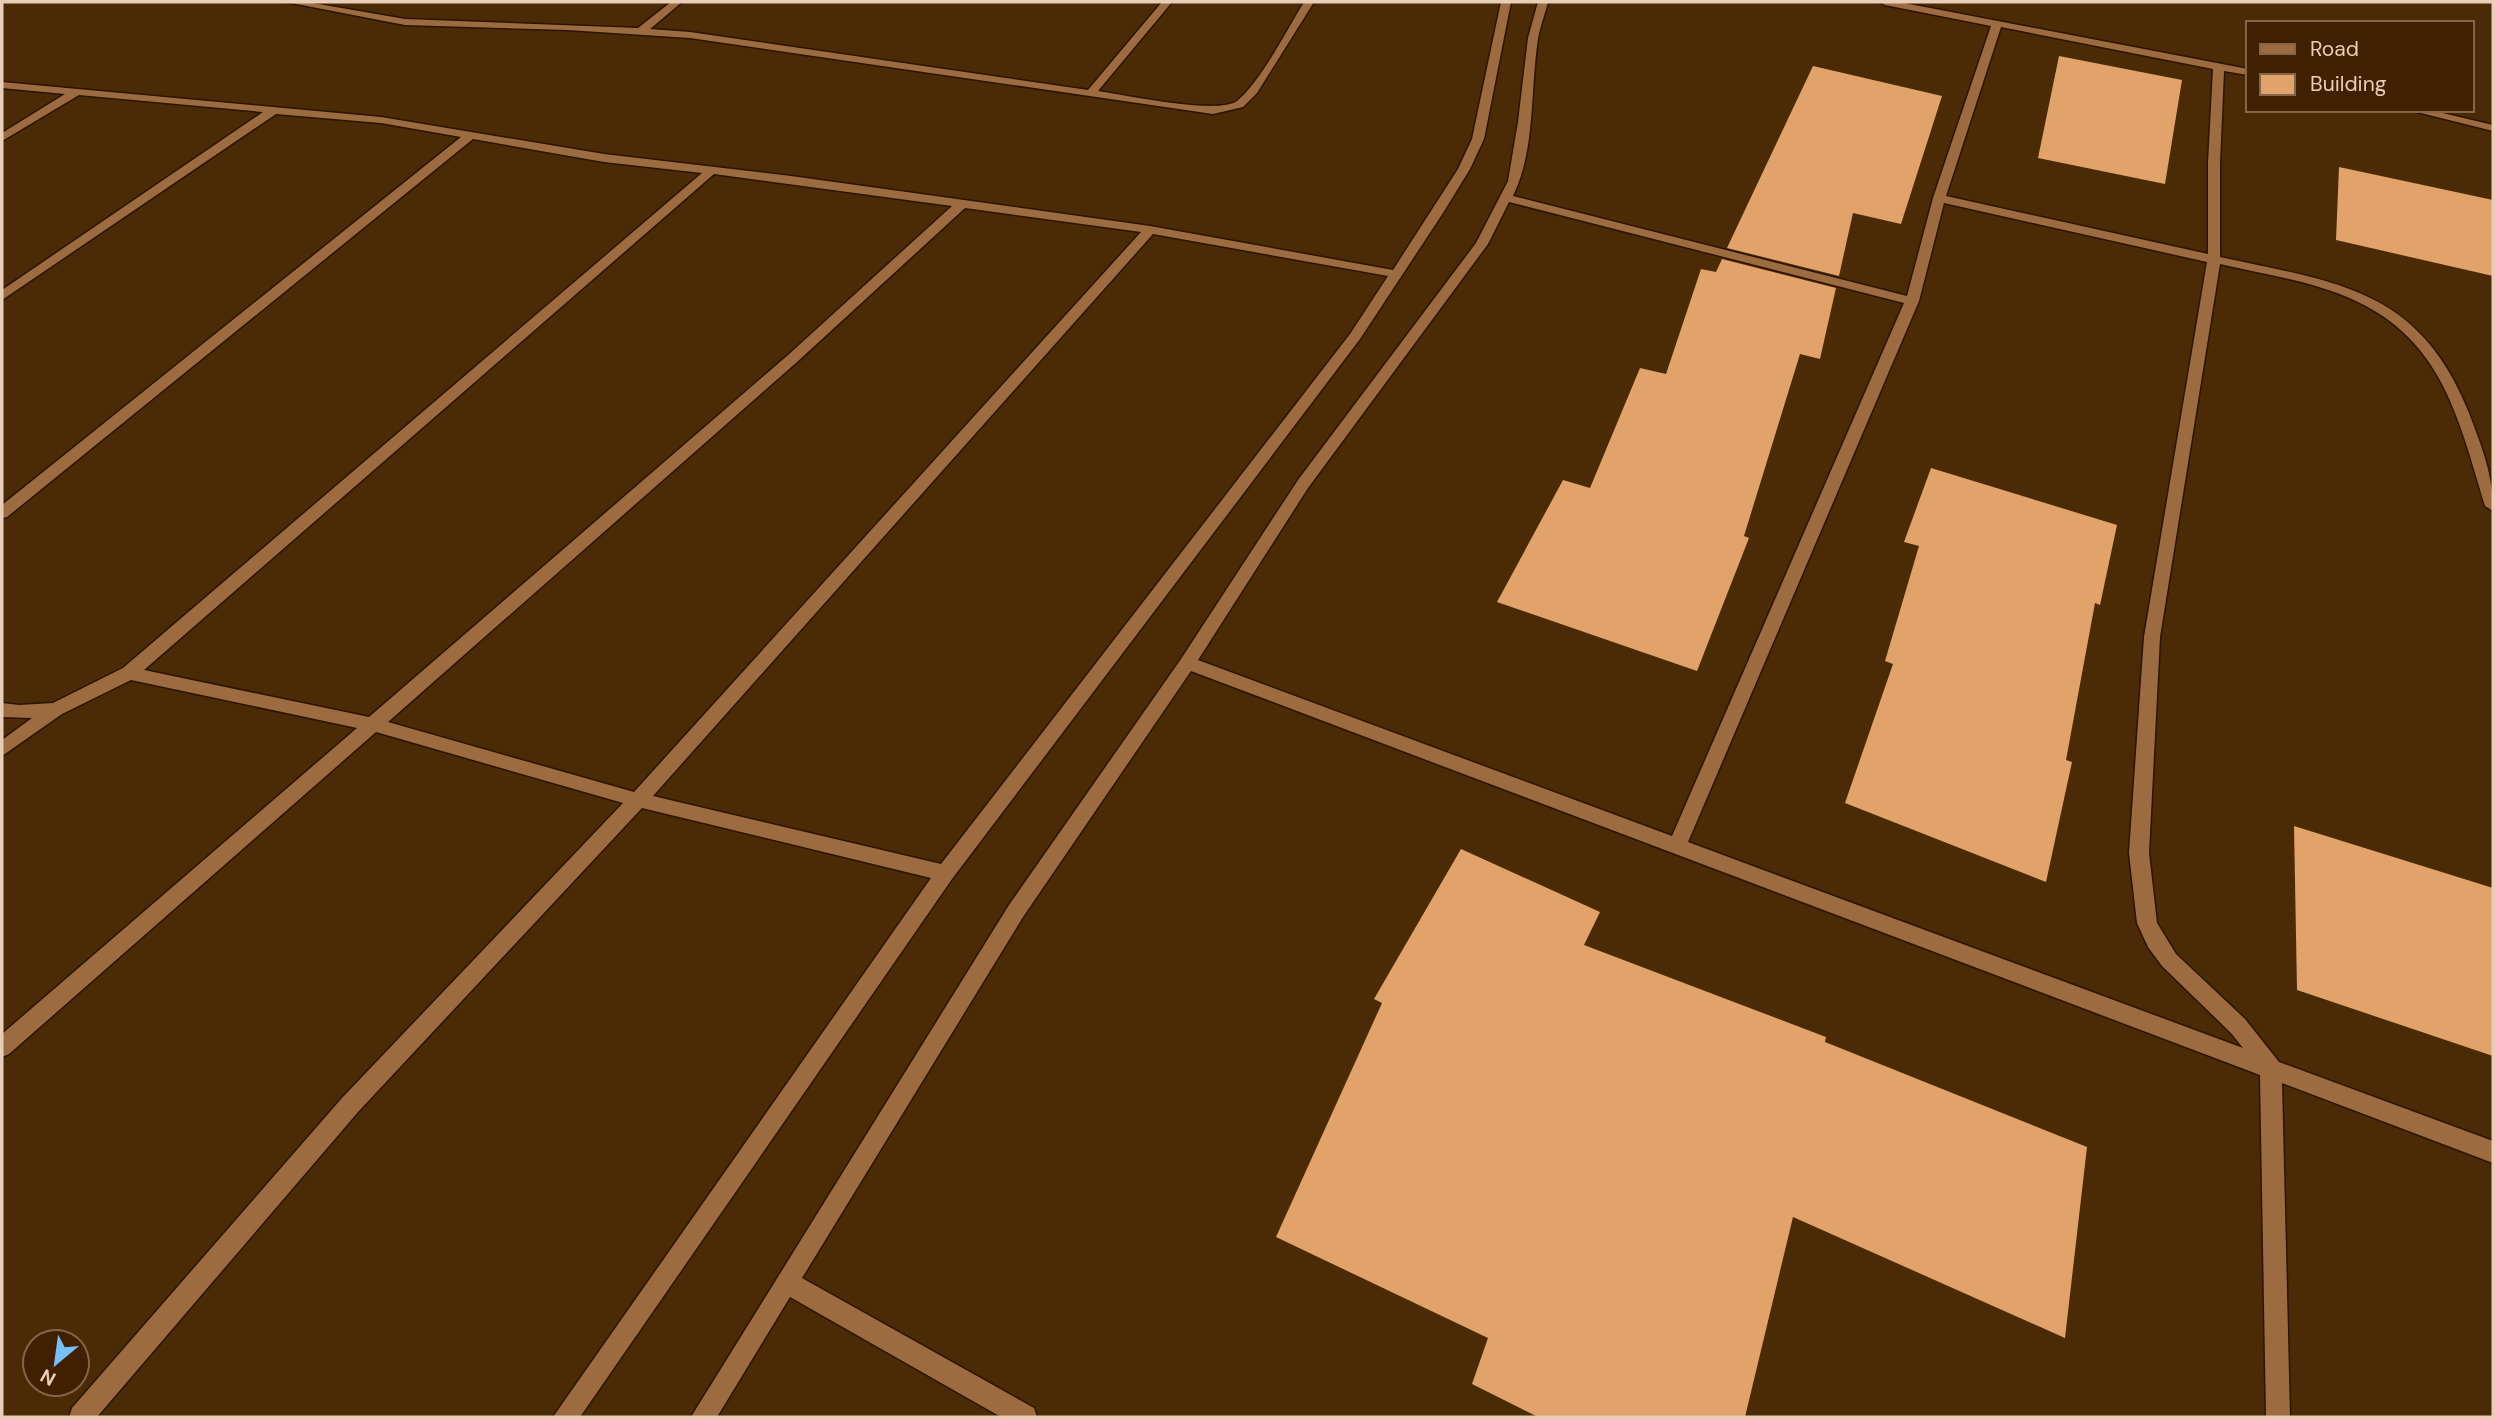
<svg xmlns="http://www.w3.org/2000/svg" width="2495" height="1419" font-family="'DM Sans',sans-serif">
	<rect width="100%" height="100%" fill="#4b2a06"/>
	<!-- building -->
	<g fill="#e1a36a">
		<path d="M2059,56L2182,80L2165,184L2038,158Z"/>
		<path d="M1813,66L1942,96L1901,224L1853,213L1839,276L1727,248Z"/>
		<path d="M2339,167L2493,200V276L2336,240Z"/>
		<path d="M1722,259L1836,288L1820,359L1800,354L1744,536L1749,538L1697,671L1497,602L1563,480L1590,488L1640,368L1666,374L1701,269L1716,272Z"/>
		<path d="M1931,468L2117,525L2100,605L2095,603L2066,760L2072,762L2046,882L1845,803L1893,664L1885,661L1919,546L1904,542Z"/>
		<path d="M2294,826L2493,888V1056L2297,990Z"/>
		<path d="M1461,849L1600,912L1584,945L1826,1037L1825,1042L2087,1147L2065,1338L1793,1217L1745,1417H1538L1472,1384L1488,1338L1276,1237L1382,1003L1374,999Z"/>
	</g>
	<g fill="none" stroke-linecap="round" stroke-linejoin="round">
		<!-- minor casing -->
		<g stroke="#2b1400" stroke-width="3">
			<g id="minor">
				<path d="M286,2H307L405,19L638,28L671,2H682L650,29L690,32L1088,90L1162,2H1172L1098,91C1125,95 1218,115 1237,101C1260,83 1288,28 1304,2H1314L1257,93L1243,107L1213,114L690,38L568,30L405,25Z"/>
				<path d="M1501,2H1511L1484,139L1470,169L1443,213L1360,339L952,879L580,1417H553L931,878L642,808L358,1112L97,1417H69L72,1408L342,1098L623,803L376,732L9,1054L2,1057V1034L357,728L131,680L62,714L2,756V740L32,718L2,717V703L19,705L53,703L123,668L702,173L604,162L473,139L7,517L2,518V505L461,137L381,123L276,114L2,300V290L263,112L79,95L2,141V133L65,94L2,88V82L381,117L604,154L791,176L1150,226L1393,270L1458,169L1472,139ZM714,174L952,206L787,356L369,717L144,670ZM965,208L1141,232L634,792L388,722L797,362ZM1153,234L1388,276L1350,334L941,864L653,796Z"/>
				<path d="M1538,2H1548C1545,14 1540,27 1538,39C1530,90 1536,149 1513,196L1907,296L1933,198L1991,26L1885,5L1880,2H1899L2248,69V75L2224,71L2220,163V257C2338,283 2419,288 2469,413C2482,448 2493,473 2493,511L2485,506C2454,401 2436,322 2319,287C2287,277 2253,272 2220,264L2160,637L2149,853L2157,923L2176,954L2245,1019L2279,1062L2493,1141V1163L2282,1083L2290,1417H2266L2260,1075L1191,671L1023,917L802,1278L1034,1408L1037,1417H1001L790,1297L717,1417H691L1009,905L1181,659L1298,480L1476,243L1508,181L1518,122L1528,38ZM2001,27L2213,69L2208,163V254L1946,196ZM1509,202L1904,303L1672,836L1198,660L1308,488L1488,244ZM1944,203L2207,262L2144,637L2129,853L2137,923L2148,947L2162,966L2231,1033L2243,1048L1688,842L1919,301Z"/>
				<path d="M2409,110H2430L2493,125V131Z"/>
			</g>
		</g>
		<!-- minor -->
		<use href="#minor" fill="#9c6c40" fill-rule="evenodd"/>
	</g>
	<!-- border -->
	<rect width="2495" height="1419" fill="none" stroke="#e8cdb7" stroke-width="7"/>
	<!-- legend -->
	<rect x="2246" y="21" width="228" height="91" fill="#402000" stroke="#836549" stroke-width="2"/>
	<rect x="2260" y="44" width="35" height="10" fill="#9c6c40" stroke="#836549" stroke-width="2"/>
	<text x="2310" y="56" font-size="21" fill="#e8cdb7">Road</text>
	<rect x="2260" y="74" width="35" height="21" fill="#e1a36a" stroke="#836549" stroke-width="2"/>
	<text x="2310" y="91" font-size="21" fill="#e8cdb7">Building</text>
	<!-- north arrow -->
	<g transform="translate(56 1363) rotate(209)"><circle r="33" fill="#402000" stroke="#836549" stroke-width="2"/>
	<path d="M0-5L12 26L0 18L-12 26Z" fill="#77c0f7"/>
	<text y="-10" font-size="19" font-weight="bold" text-anchor="middle" fill="#e8cdb7">N</text>
	</g>
</svg>
